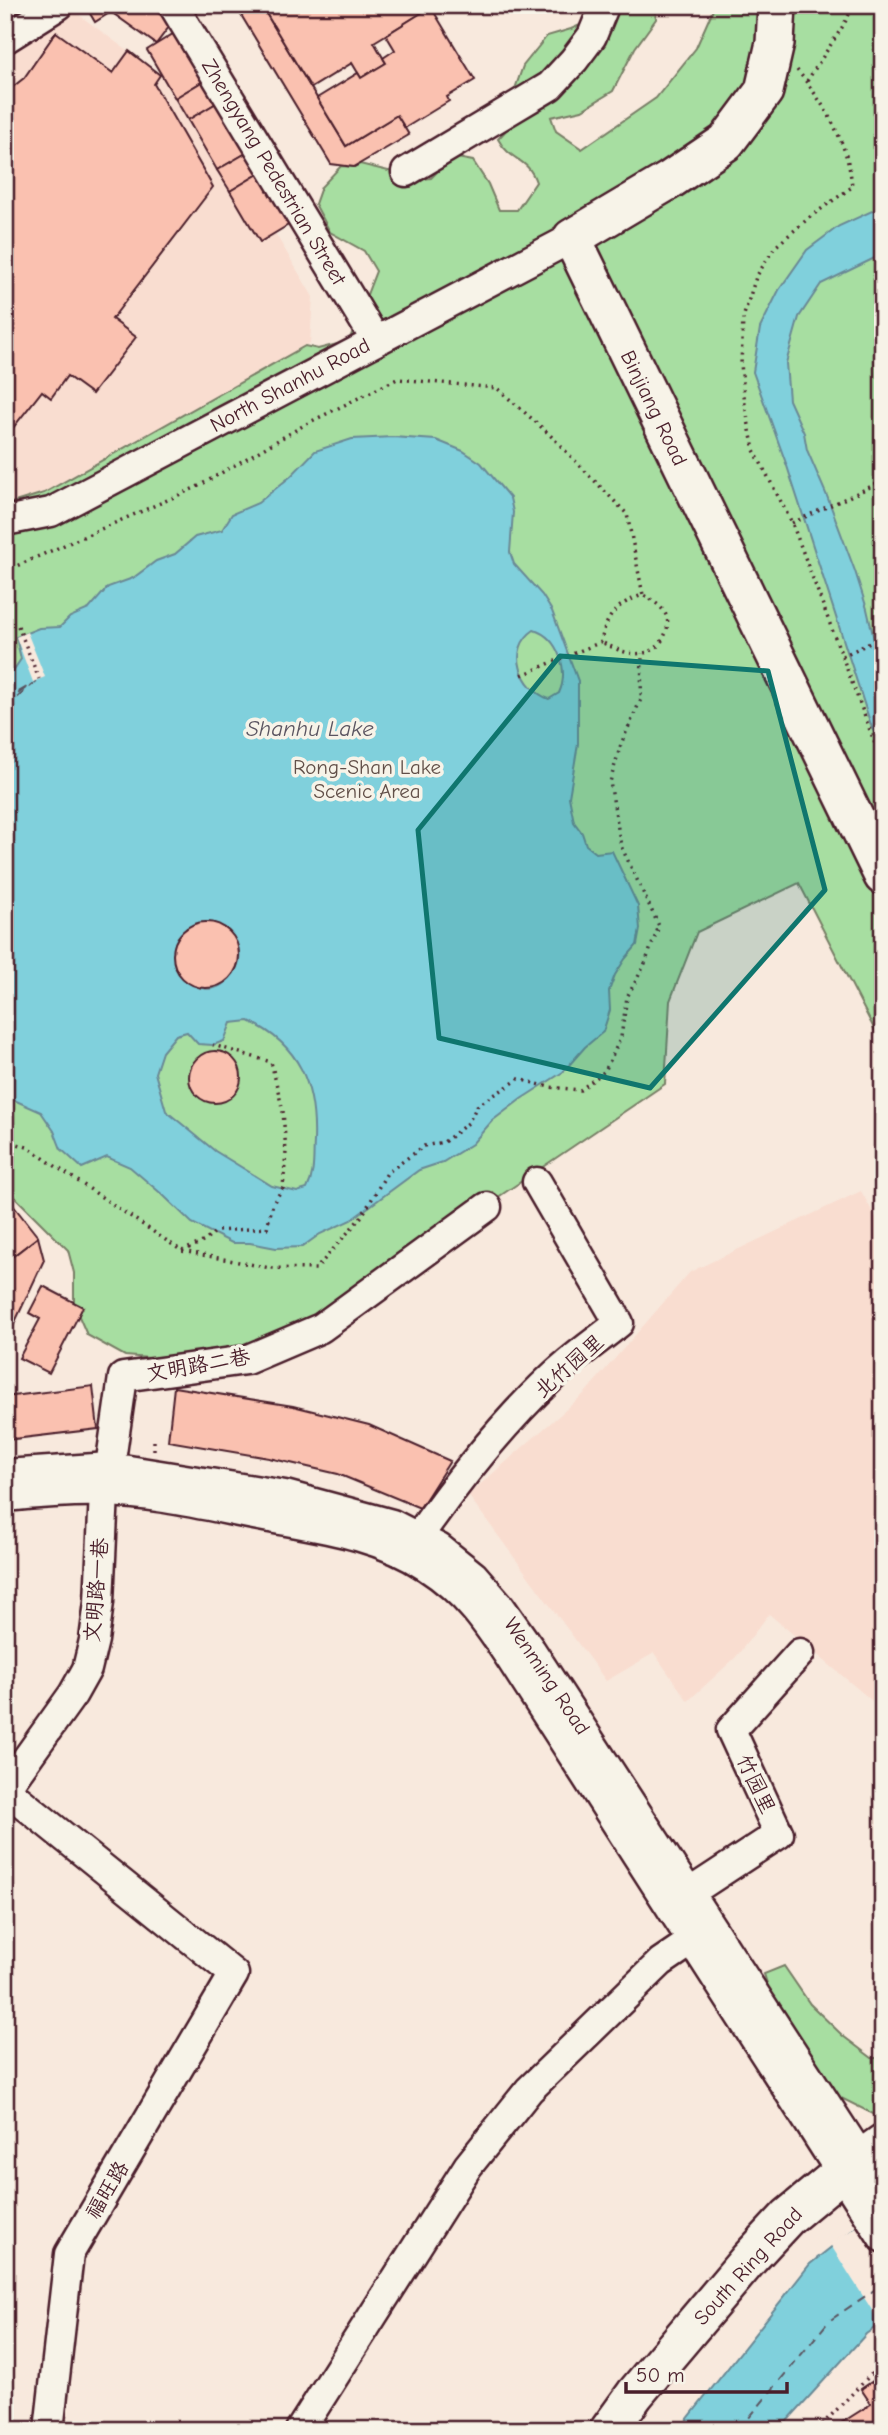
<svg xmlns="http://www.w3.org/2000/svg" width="888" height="2435" font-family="'Comic Neue','LXGW WenKai TC',sans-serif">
	<rect width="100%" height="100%" fill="#f8e9dd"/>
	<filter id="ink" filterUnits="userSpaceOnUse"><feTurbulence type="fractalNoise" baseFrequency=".0143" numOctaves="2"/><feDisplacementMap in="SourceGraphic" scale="14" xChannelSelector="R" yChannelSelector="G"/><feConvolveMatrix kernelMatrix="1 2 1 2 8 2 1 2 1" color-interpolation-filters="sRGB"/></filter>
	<g filter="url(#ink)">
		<!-- built -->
		<g fill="#f9ddd0">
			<path d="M75,12L163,77L260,242L275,233L313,297L310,343L44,493L12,504L5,498V58Z"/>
			<path d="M861,1191L883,1231V1710L769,1614L736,1657L688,1701L654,1653L606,1681L468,1495L585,1393L690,1272Z"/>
		</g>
		<!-- green -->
		<g fill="#a7dea1" stroke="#787e66" stroke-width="2">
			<path d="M616,5H655L656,19L635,48L613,91L582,110L551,117L556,131L582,149L656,98L696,48L715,5H883V1046L799,883L697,932L670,1001L665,1084L305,1328L244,1348L186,1361L125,1356L87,1335L74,1305V1273L68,1250L5,1187V505L44,493L305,346L318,349L349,341L376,271L364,251L330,232L315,204L321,187L341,166L354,167L360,164L421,179L431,178L452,157L473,161L488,184L499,210H517L536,182C527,156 511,163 498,139L510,126L526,115L515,89L523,66L547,36L571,29L613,11Z"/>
			<path d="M784,1966L810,2004L843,2036L872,2058H883V2119L837,2096L774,2006L764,1974Z"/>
		</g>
		<!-- water -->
		<g fill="#80d0dc" stroke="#6a8995" stroke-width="2" fill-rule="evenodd">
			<path d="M883,206V254L821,284L799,317L786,363L789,400L804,433L807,450L827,496L855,571L867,609L876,648L883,661V750L872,728L787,466L753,372L760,328L779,290L807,250L839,226Z"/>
			<path d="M393,437L436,440L463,451L481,463L510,498L513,512L510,552L514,564L542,595L552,611L578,681V744L569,797L574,822L582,833L586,845L596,853L612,851L638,906L640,929L637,945L625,959L615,975L609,991L610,1010L603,1032L585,1047L563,1072L521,1099L492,1121L472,1144L443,1162L419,1170L351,1220L320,1234L302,1247L276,1248L250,1243H232L192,1223L164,1196L130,1167L107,1157L82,1168L61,1149L54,1131L41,1112L5,1096V670L13,671L21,659L16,637L39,628L60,627L70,617L89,609L108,587L133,578L156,561L175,554L195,537L222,530L232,514L258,503L291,476L315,451L352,439ZM534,630C559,638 569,671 559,693L549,699C521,689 506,649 534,630ZM208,922C232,928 249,951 233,974C196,1024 135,931 208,922ZM249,1021C300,1045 316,1086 314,1141C313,1158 315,1173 307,1189L297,1192L272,1186L215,1151L166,1111L155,1073L162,1052L176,1035L187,1032L198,1044L213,1045L224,1041L231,1023Z"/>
			<path d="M883,2206V2322L866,2334L779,2430H679L810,2264Z"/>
		</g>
		<!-- pier -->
		<g fill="#f8e9dd">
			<path d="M27,632L45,677L33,682L16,637Z"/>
			<path d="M883,2210V2326H882L830,2244Z"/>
		</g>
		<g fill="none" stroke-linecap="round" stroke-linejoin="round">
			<!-- ferry -->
			<g stroke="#5a5460" stroke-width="2" stroke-dasharray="9 7" stroke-linecap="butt">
				<path d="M5,700L32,684"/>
				<path d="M5,703L26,688"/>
				<path d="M5,705L16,697"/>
				<path d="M5,708L39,679"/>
				<path d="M739,2430L829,2321L883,2284"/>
			</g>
		</g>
		<!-- building -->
		<g fill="#fac1b0" stroke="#4a1f2b" stroke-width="2">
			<path d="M85,5H147L172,23L156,44L111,12L95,22Z"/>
			<path d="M235,5H261L346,146L397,115L409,135L354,167L331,164Z"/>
			<path d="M261,5H435L374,42L386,63L361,78L352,63L311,88Z"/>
			<path d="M431,7L475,80L447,97L449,101L405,128L397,115L346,146L317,98L358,73L361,78L386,63L383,58L395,50L386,35Z"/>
			<path d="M181,29L210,77L175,98L147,50Z"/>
			<path d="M56,32L113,73L129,51L160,75L154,84L213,187L112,319L136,337L92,394L67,376L51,398L42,391L5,438V93L24,78Z"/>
			<path d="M210,77L223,99L188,120L175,98Z"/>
			<path d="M223,99L253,149L217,170L188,120Z"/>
			<path d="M253,149L265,170L230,191L217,170Z"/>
			<path d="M265,170L295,221L260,242L230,191Z"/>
			<circle cx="206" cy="955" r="33"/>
			<circle cx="215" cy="1077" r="26"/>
			<path d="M5,1195L38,1237L12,1257L5,1248Z"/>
			<path d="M38,1237L44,1260L8,1337L5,1336V1270L12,1257Z"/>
			<path d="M43,1286L83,1307L49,1373L19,1358L40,1319L29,1313Z"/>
			<path d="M93,1386L98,1429L5,1440V1397Z"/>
			<path d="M174,1387L293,1406L369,1425L450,1461L420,1508L338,1474L269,1458L168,1441Z"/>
			<path d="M873,2381L883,2396V2430H830L871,2404L861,2389Z"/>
		</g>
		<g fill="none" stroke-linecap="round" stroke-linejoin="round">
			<!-- minor casing -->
			<g stroke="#4a1f2b" stroke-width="33">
				<g id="minor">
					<path d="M173,5L375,339"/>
					<path d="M5,39L59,5"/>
					<path d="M406,172L550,86L574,60L592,36L603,9L602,5"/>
					<path d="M5,521L51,512L572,238"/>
					<path d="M110,1467L123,1377L246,1360L321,1328L487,1207"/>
					<path d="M5,1474L110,1467L285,1495L392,1524L439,1548L474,1576L500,1606L531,1650L883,2191"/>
					<path d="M5,1497C37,1494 69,1491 101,1492C158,1493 215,1508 270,1518C324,1528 381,1536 427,1567C466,1592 487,1623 512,1661L883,2238"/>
					<path d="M418,1537C458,1480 501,1425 552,1377C573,1357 597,1341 619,1323L537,1182"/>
					<path d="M5,1789L234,1974L69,2254L49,2430"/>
					<path d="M5,1789L73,1694L87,1669L94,1640L99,1602L104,1492"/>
					<path d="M689,1893L779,1834L731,1730L800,1653"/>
					<path d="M300,2430L468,2166L529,2090L661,1962L692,1941"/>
				</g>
			</g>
			<!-- major casing -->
			<g stroke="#4a1f2b" stroke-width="42">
				<g id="major">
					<path d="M777,5L775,43L764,91L726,142L670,180L572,238L883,876"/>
					<path d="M609,2430L635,2394L749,2259L788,2217L841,2173L883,2143"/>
				</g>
			</g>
			<!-- path -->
			<g stroke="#4a1f2b" stroke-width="3.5" stroke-dasharray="2 5" stroke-linecap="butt">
				<path d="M797,70C824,103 849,144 852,187L810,217L775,247L756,277L743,318L741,364L745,405L754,450L792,523L883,765"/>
				<path d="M807,81L843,26L854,5"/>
				<path d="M883,399V410"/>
				<path d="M792,523L883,481"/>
				<path d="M5,571L197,487L306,424L397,379L497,388L548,433L627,514L643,595"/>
				<path d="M18,626L39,679"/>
				<path d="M842,656L883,637"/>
				<path d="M522,675L601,642C606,615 618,603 643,595C664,606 676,619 661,642C657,648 651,652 643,653C628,656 614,648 601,642"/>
				<path d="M5,1140L27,1147L182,1251L270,1268L316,1269L362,1216L387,1173L424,1146L444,1142L468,1123L477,1106L519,1079L549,1087L580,1090L605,1071L621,1037L627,997L644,966L659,926L621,846L610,782L621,744L641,699L642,653"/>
				<path d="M182,1251L205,1241L216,1231L267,1228L273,1203L283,1188L286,1152L283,1111L271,1062L213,1045"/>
				<path d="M154,1450V1438"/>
				<path d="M817,2430L883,2362"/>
			</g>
			<!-- minor -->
			<use href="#minor" stroke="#f7f3e8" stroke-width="28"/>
			<!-- major -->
			<use href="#major" stroke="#f7f3e8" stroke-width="37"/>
		</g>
	</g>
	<!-- marked area -->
	<path fill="#0f766e" fill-opacity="0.2" stroke="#0f766e" stroke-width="5" stroke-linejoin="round" d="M560,656L768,671L825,890L650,1088L439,1038L418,830Z"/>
	<g text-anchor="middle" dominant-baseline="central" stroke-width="7" stroke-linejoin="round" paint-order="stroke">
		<!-- street labels -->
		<g font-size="21" fill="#4a1f2b" stroke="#f7f3e8">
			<text transform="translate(274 172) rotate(59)">Zhengyang Pedestrian Street</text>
			<text transform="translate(290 385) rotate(-28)">North Shanhu Road</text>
			<text transform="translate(654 408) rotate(64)">Binjiang Road</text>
			<text transform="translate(198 1365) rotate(-10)">文明路二巷</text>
			<text transform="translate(569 1366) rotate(-41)">北竹园里</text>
			<text transform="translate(96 1590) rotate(-85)">文明路一巷</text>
			<text transform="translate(547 1676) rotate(56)">Wenming Road</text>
			<text transform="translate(756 1784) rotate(65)">竹园里</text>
			<text transform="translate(107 2190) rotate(-59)">福旺路</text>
			<text transform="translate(748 2266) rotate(-48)">South Ring Road</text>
		</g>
		<!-- park labels -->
		<g font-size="21" fill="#614f48" stroke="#f7f3e8">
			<text x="367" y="767">Rong-Shan Lake<tspan x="367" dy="24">Scenic Area</tspan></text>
		</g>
		<!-- water labels -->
		<g font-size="23" font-style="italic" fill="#5a5460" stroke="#f7f3e8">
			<text x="310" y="728">Shanhu Lake</text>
		</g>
	</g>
	<!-- margin -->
	<rect width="888" height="2435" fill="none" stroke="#f7f3e8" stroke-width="28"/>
	<rect x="14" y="14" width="860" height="2407" fill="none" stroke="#4a1f2b" stroke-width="2.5" filter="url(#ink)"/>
	<!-- scale -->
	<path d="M626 2382v10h161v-10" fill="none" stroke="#4a1f2b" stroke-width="3.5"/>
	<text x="636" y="2382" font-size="21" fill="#4a1f2b" stroke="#f7f3e8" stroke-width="5" paint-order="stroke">50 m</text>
</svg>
